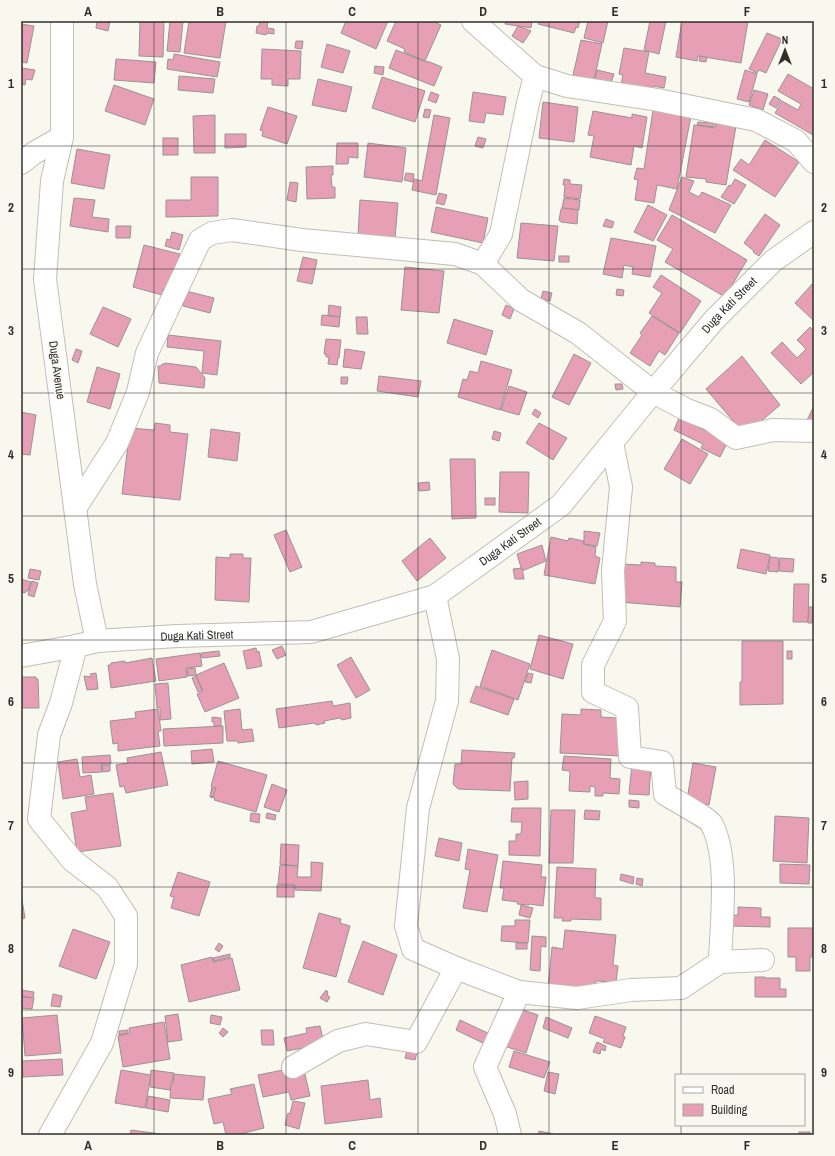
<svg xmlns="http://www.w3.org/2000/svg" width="835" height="1156" font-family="'Archivo Narrow',sans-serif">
	<rect width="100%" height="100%" fill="#f9f8ef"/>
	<!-- building -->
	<g fill="#e79fb6" stroke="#9b9295">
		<path d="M97,21H110L108,31L96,28Z"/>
		<path d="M140,21H164L163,57L139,56Z"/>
		<path d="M170,21H183L180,52L167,51Z"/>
		<path d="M189,21H226L220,58L184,53Z"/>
		<path d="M260,21H268L267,28L274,29V34L267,33L266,35L256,33L257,26H259Z"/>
		<path d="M346,21H388L376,49L341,33Z"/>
		<path d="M396,21H432L441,25L425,61L404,52L405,49L387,41Z"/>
		<path d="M506,21H532L531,28L505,24Z"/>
		<path d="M539,21H580L578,28L576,27L574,33L538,24Z"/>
		<path d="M588,21H608L603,43L584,38Z"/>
		<path d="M650,21H666L659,54L644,50Z"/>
		<path d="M682,21H748L741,63L698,56L697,61L676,57Z"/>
		<path d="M21,24L34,26L27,63L21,62Z"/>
		<path d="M518,26L531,31L523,43L512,36Z"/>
		<path d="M767,33L782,39L766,73L759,70L757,73L749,69Z"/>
		<path d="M581,40L602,44L594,80L573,75Z"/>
		<path d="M296,41H303L302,49L295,48Z"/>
		<path d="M327,44L350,51L343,73L321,67Z"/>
		<path d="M624,48L649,52L645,73L666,77L664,88L653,86L651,94L620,89L623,75L619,74Z"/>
		<path d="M262,49L301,51L300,79H288V86L272,85V79H261Z"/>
		<path d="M396,50L426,62L427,61L442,67L434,86L389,68Z"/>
		<path d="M174,54L220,62L217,77L167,69L168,59L173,60Z"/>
		<path d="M700,56L707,57L706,62L699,61Z"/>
		<path d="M116,59L156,62L154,83L114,80Z"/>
		<path d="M375,66L384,67L383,75L374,73Z"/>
		<path d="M22,68L35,70L32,80L26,79L25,85L21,84Z"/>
		<path d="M597,70L614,74L611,83L595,79Z"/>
		<path d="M745,70L757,74L749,102L737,99Z"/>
		<path d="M788,74L814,89L813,135L775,113L782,101L798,110L801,104L778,91Z"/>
		<path d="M179,76L215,79L213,93L178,90Z"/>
		<path d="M382,77L425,91L415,122L372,108Z"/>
		<path d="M318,79L352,87L346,112L312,105Z"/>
		<path d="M114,85L154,99L145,125L105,111Z"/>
		<path d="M754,90L768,94L763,110L749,105Z"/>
		<path d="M431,92L439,95L436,103L428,100Z"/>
		<path d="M473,92L506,97L503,115L486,113L484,123L469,121Z"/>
		<path d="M774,96L781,100L776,108L769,104Z"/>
		<path d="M543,102L578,107L574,142L539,138Z"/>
		<path d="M268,107L297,116L287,144L262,136L263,131L260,130Z"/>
		<path d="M425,109L431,110L429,118L423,117Z"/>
		<path d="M653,110L691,116L677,189L657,185L654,203L635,200L638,180L634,179L637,168L644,169Z"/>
		<path d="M593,111L632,118V114L647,117L642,148L634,146L631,165L590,157L594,136L588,135Z"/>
		<path d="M215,115V153H194L193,116Z"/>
		<path d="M434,115L450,118L436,195L412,190L414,179L422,181Z"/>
		<path d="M698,122L714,123V127L697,125Z"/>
		<path d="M716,123L736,126L726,185L706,182V179L686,177L694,125L715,128Z"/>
		<path d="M225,134H246V147L225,148Z"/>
		<path d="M478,137L486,139L483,148L475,146Z"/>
		<rect x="163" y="138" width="15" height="17"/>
		<path d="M765,140L799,162L775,197L733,170L741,159L749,165Z"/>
		<path d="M337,143H358V158L349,157L348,164H336Z"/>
		<path d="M368,143L406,148L402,182L364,177Z"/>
		<path d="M77,149L110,155L104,189L71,183Z"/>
		<path d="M333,166V175H331L332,187H335V198L307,199L306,167Z"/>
		<path d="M406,173L414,174L413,182L404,180Z"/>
		<path d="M191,177H218V216L166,217V200H191Z"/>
		<path d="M682,177L694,181L689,192L699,197L702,192L731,205L715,233L669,210Z"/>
		<path d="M564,179L570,180V184L582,185L580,199L564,197L565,185H563Z"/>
		<path d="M735,179L746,185L734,204L721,197L729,185L731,186Z"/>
		<path d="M290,182L298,183L296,202L287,200Z"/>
		<path d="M439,193L447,195L444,205L436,203Z"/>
		<path d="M74,198L95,200L92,217L109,219L108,232L70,226Z"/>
		<path d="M564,198L580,200L579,210L562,208Z"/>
		<path d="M360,200L398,203L395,238L358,235Z"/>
		<path d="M648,205L667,215L653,241L634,232Z"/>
		<path d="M436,207L488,218L483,243L431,232Z"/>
		<path d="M563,208L578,210L577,224L561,222L559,220L561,209Z"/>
		<path d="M765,214L780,225L759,256L753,252L754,251L744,243Z"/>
		<path d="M672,215L747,260L725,297L665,262L673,249L657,240Z"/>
		<path d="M606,219L614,222L612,228L603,226Z"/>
		<path d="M521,223L558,226L554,261L517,258Z"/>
		<path d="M116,226H131L130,238H116Z"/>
		<path d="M172,232L183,235L179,250L165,246L167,239L170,240Z"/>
		<path d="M611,238L656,246L650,277L632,274L633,267L624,265L622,278L603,274Z"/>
		<path d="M144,245L180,254L170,290L163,289L162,295L133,287Z"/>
		<rect x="559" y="256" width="10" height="6"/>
		<path d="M303,257L317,260L312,284L297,281Z"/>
		<path d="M405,267L444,271L439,313L401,310Z"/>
		<path d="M661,275L701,301L680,333L649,313L662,293L653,287Z"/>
		<path d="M814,282V321L795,303Z"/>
		<path d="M617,289L624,290L623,296L616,295Z"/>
		<path d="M186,291L214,298L210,313L183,306Z"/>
		<path d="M543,291L552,293L550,301L541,299Z"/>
		<path d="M329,305L341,307L340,317L328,315Z"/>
		<path d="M506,305L514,309L510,319L502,315Z"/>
		<path d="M103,307L131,319L118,347L90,334Z"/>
		<path d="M322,315L340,317L339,327L321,325Z"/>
		<path d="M652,316L679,333L665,355L659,351L650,366L630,353L642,335L640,333Z"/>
		<path d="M356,317H367L368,334H357Z"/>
		<path d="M454,319L493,331L486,355L447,343Z"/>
		<path d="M810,327L814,331V372L801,384L771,353L782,342L797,358L806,349L797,340Z"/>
		<path d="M168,335L221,341L217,375L202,373L204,351L167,347Z"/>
		<path d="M326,339L341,340L339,358H338L337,365L328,364L329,357H326V354H324Z"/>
		<path d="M76,349L82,351L78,363L72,360Z"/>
		<path d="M345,349L365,352L361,369L343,367Z"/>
		<path d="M574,354L591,363L569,405L552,397Z"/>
		<path d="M742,356L780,405L745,435L706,389Z"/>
		<path d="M481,361L512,370L500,410L458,397L463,379L467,380L470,371L478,373Z"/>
		<path d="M165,363L196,367L205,378L204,388L159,383L158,366H161L162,364H165Z"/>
		<path d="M97,367L120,374L110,409L87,402Z"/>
		<path d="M379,376L421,381L418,397L377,391Z"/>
		<path d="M341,377H348L347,384H341Z"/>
		<path d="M615,384H622L623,389L616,390Z"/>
		<path d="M509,386L527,392L519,415L501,410Z"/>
		<path d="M814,406V426L806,422Z"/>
		<path d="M535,409L541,413L538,418L532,414Z"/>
		<path d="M21,412L36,415L30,455L21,454Z"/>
		<path d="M679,418L728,441L720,457L701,448L703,444L674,430Z"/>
		<path d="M155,423L170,425V432L188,434L180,500L122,494L130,428L154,430Z"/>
		<path d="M539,423L567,438L553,460L526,443Z"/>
		<path d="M211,429L240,433L237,461L208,457Z"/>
		<path d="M494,431L501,433L499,441L492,439Z"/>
		<path d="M682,439L708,454L690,484L664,469Z"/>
		<path d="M450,459H475L476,518L452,519Z"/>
		<path d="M500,472H529L528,513L499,512Z"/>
		<path d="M429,482L430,490L419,491L418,483Z"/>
		<rect x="485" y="498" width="10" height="7"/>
		<path d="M286,530L302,567L290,572L274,535Z"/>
		<path d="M584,531L600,533L597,546L584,544Z"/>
		<path d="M551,537L568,541L569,538L584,541L583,544L596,547L595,556L600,558L595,584L544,575Z"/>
		<path d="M430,538L446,558L417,581L402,561Z"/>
		<path d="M542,545L546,561L522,571L517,554Z"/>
		<path d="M741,549L770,555L766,574L737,568Z"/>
		<path d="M230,554H243V558H251L249,602L215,600L216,557L230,558Z"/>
		<path d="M770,557L779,558L778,572L768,571Z"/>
		<path d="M780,558L794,559L793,572L779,571Z"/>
		<path d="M641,562L655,563V566L676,567V582H682L680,607L619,602L622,564L641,565Z"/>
		<path d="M522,568L524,579H515L513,569Z"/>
		<path d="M30,569L41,571L39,580L28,578Z"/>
		<path d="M21,579L31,582L28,591H26L25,593L21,592Z"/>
		<path d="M32,581L38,583L34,597L28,595Z"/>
		<path d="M794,584H809L808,622H793Z"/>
		<path d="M809,607H813L812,623H808Z"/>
		<path d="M539,635L573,644L563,679L530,669Z"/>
		<path d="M742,641H783V704L740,705V682H742Z"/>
		<path d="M282,646L286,655L277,659L272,650Z"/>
		<path d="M256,648L257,652L259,651L262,666L247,669L243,651Z"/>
		<path d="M492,650L530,664L518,700L480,686Z"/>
		<path d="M219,651L220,656L202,658L201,653Z"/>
		<rect x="787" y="651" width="5" height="8"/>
		<path d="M200,653L202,666L186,668L187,677L159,681L156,659Z"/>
		<path d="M351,657L370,690L356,698L337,665Z"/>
		<path d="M152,658L156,681L111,688L108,665H111V663L125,661V663Z"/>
		<path d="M224,663L239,698L205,712L197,694L203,691L196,675Z"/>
		<path d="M195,668L196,675L188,676L187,669Z"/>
		<path d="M96,673L98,689L87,690L84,676L92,677L90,674Z"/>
		<path d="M528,673L533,674L531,683L525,682Z"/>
		<path d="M196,676L202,690L198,692L192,678Z"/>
		<path d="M21,677H36V679H38L39,708H21Z"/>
		<path d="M168,683L171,719L160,720V708H157L155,684Z"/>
		<path d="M476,686L514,699L508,715L470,702Z"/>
		<path d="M332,701L333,706L350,703L351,718L342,720L340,718L324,721L325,723L316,725L315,723L279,728L276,709Z"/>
		<path d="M158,709L161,731H158L160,746L118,751V743L113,744L110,721L136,718L135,712Z"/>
		<path d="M240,709L242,730L252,729L254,741L238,743V741H227L224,711Z"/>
		<path d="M581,709L601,710V717L616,718V719H621L620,756L560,753L562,714L581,715Z"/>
		<path d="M212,717L221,718V726H214V722H212Z"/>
		<path d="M223,726V743L164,746L163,729Z"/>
		<path d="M212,749L214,762L192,764L191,751Z"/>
		<path d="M462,750L515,753L514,758H512L510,791L458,789L453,784L455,764H461Z"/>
		<path d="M161,752L168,785L126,793L124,786L120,787L116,765L128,763L127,758Z"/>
		<path d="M110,755L111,764H101L102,772L83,773L82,757Z"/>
		<path d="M564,756L611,759L610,778L620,779L619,794L603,793V796H595V787L590,786V792L569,791L570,771L562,770Z"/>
		<path d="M77,759L80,777L91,775L94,794L63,799L58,762Z"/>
		<path d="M218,761L267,775L256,812L214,800L215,798L210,797L212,787L211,786Z"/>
		<path d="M693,763L716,767L709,805L687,800Z"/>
		<path d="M632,764H651L649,795L629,794Z"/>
		<path d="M102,765H110V771L103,772Z"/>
		<path d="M528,781V799L515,800L514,782Z"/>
		<path d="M272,784L287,790L279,812L264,807Z"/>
		<path d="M213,787L216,788L213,797L210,796Z"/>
		<path d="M113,793L121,846L77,852L71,813L87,810L85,797Z"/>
		<path d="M629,800L639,801V808L629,807Z"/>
		<path d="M512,808H541L540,856L509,855V841H516V834H521L522,822H511Z"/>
		<path d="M551,810H575L573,863H549Z"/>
		<path d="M585,810L600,811L599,820L584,819Z"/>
		<path d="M251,813L260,814L259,823L250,821Z"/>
		<path d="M267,813L276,815L275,820L266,818Z"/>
		<path d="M775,816L809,818L807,863L773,861Z"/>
		<path d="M439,838L462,843L459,861L435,856Z"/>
		<path d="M281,844L299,845L298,866L280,864Z"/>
		<path d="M468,849L498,855L487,912L463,908L470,870L465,869Z"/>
		<path d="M503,861L542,865L541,877H546L543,906L529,904V905L517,904L518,902L502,900L504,888H500Z"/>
		<path d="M311,862L323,863L321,891L295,890V885L278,884L280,865L298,866L297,877H311Z"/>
		<path d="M780,864L810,865L809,884L780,883Z"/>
		<path d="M557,867L596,869L595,898H601V920L571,919V921H562L563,918H554Z"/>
		<path d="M178,872L210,882L199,916L171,908L174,897L170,896Z"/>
		<path d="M621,874L634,877L633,884L620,880Z"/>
		<path d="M637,878L643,879L642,886L636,884Z"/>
		<rect x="277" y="885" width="17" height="12"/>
		<path d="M21,894L25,918L21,919Z"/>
		<path d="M521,905L533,908L530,918L519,915Z"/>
		<path d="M738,907L761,908V917H770V927L732,926V915H738Z"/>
		<path d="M319,913L341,919L340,923L350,926L336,977L303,968Z"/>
		<path d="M515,920H530L528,943L501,941L502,926H515Z"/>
		<path d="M788,928H813V957H810V971H796V957H788Z"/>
		<path d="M73,929L110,942L96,979L59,966Z"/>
		<path d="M565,930L616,935L613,965L618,966L616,982L596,981L595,993L548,988L552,947L563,949Z"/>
		<path d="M532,936L546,937V947L541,946L540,971L530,970Z"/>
		<path d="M363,941L397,955L383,995L348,982Z"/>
		<path d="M219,943L223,946L219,952L215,949Z"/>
		<rect x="516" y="943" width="11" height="6"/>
		<path d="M230,954V957L214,961L213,958Z"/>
		<path d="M212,957L213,962L232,958L240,990L189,1002L181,965Z"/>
		<path d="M755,977H765V978H780V989H786V997H755Z"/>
		<path d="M21,990L34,992L33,998L21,996Z"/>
		<path d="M326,990L328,992L327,995L330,997L327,1002L320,998Z"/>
		<path d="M53,994L62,996L60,1007L51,1006Z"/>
		<path d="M21,997L34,998L32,1009L21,1008Z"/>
		<path d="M514,1007L538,1015L526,1053L501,1045Z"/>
		<path d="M178,1014L182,1040L168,1042L165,1016Z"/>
		<path d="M57,1015L61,1053L25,1056L22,1018Z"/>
		<path d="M211,1015L222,1017L220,1025L210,1023Z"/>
		<path d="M595,1016L626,1027L623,1036L625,1037L621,1048L603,1042L605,1039L589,1033Z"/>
		<path d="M546,1017L572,1028L568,1038L543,1028Z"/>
		<path d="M460,1020L492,1035L487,1045L456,1030Z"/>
		<path d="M164,1022L170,1059L123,1067L118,1036L130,1033L129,1028Z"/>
		<path d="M320,1026L324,1044L287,1051L284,1038L307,1033L306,1028Z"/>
		<path d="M223,1028L228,1032L223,1037L219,1033Z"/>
		<path d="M128,1030V1033L119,1035V1031Z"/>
		<path d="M261,1030H273L274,1045H262Z"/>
		<path d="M597,1042L606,1046L605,1051L601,1049L600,1054L593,1052Z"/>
		<path d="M408,1046L418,1049L415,1060L405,1058Z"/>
		<path d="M514,1051L550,1062L544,1078L509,1067Z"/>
		<path d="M62,1059L63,1075L23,1077L22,1061Z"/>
		<path d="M303,1066L310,1096L291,1100L289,1092L263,1097L258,1075Z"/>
		<path d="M121,1070L151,1075L145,1108L115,1103Z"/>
		<path d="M151,1070L174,1073L170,1090L150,1087Z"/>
		<path d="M548,1072L559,1074L555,1094L544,1091Z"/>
		<path d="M174,1074L205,1077L203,1100L170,1098L171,1083H173Z"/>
		<path d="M368,1080L370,1100L380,1098L382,1117L325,1124L321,1086Z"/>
		<path d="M254,1084L264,1128L236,1135H226L223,1122L214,1124L208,1099L232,1094L230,1089Z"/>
		<path d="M148,1096L170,1100L168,1112L146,1108Z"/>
		<path d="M293,1101L305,1103L299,1129L285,1125L288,1113L290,1114Z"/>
		<path d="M131,1130L168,1135H130Z"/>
		<path d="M539,1131L554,1134L553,1135H538Z"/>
		<rect x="799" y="1132" width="11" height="3"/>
	</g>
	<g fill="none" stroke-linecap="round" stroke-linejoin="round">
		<!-- minor casing -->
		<g stroke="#c0beb6" stroke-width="24">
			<g id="minor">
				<path d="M473,21L535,76L528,103L501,234L483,264"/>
				<path d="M535,76L567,86L658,100L756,120L796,141L814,162"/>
				<path d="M21,163L34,153L62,137"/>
				<path d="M612,443L621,487L613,571L615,621L593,665V692L627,708L630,757L662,762L665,794C673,799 709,819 711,823C730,856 721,925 720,962"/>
				<path d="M76,507L117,443L138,392L147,353L200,240L212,233L232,230L302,240L455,254L483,264L521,300L578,333L653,392L687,410L710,419L736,438L773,430L814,431"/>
				<path id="s1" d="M97,641L177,636L311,632L435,596L561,505L653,392L714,320L773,261L814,232"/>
				<path d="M21,656L76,646L97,641L85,584L45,279L52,181L62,137V21"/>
				<path d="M456,968L519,992L577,998L631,990L681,988L720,962L763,960"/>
				<path d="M293,1067L338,1041L366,1034L416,1042L456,968L413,949L406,926L418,808L447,701L448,659L435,596"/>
				<path d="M50,1135L102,1043L126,964V916L107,887L72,860L39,819L49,735L61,703L76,646"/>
				<path d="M510,1135L505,1114L485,1067L519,992"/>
			</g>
		</g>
		<!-- minor -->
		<use href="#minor" stroke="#fff" stroke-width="22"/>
	</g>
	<!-- grid -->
	<path fill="none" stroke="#2f2e2b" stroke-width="1" stroke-opacity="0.55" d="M154,21V1135M286,21V1135M418,21V1135M549,21V1135M681,21V1075M21,146H814M21,269H814M21,393H814M21,516H814M21,640H814M21,763H814M21,887H814M21,1010H814M681,1125V1135"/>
	<g text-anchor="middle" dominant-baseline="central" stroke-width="3.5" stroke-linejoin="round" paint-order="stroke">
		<!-- street labels -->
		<g font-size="12" fill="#2f2e2b" stroke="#f9f8ef">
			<text stroke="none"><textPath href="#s1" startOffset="760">Duga Kati Street</textPath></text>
			<text transform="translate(57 370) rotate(82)">Duga Avenue</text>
			<text stroke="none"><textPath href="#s1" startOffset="436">Duga Kati Street</textPath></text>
			<text stroke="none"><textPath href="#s1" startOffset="100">Duga Kati Street</textPath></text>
		</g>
	</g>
	<!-- border -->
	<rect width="835" height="1156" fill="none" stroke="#f9f8ef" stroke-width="44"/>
	<!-- legend -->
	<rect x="675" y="1074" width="130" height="52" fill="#f9f8ef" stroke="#a8a7a1"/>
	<rect x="683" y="1087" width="20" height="6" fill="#ffffff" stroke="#a8a7a1"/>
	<text x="711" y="1094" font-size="12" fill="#2f2e2b">Road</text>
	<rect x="683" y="1104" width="20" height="12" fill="#e79fb6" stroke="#a8a7a1"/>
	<text x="711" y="1114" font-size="12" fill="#2f2e2b">Building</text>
	<!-- north arrow -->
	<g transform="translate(785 50)" stroke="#f9f8ef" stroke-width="3" paint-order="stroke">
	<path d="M0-3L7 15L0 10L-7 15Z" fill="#2f2e2b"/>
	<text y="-6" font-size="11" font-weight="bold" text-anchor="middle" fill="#2f2e2b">N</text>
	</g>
	<rect x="22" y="22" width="791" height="1112" fill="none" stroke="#2f2e2b" stroke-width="1.5"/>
	<g font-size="13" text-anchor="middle" font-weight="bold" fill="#2f2e2b">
		<text x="88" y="16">A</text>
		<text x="220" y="16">B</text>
		<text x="352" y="16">C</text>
		<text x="483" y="16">D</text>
		<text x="615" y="16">E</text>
		<text x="747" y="16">F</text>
		<text x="11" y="88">1</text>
		<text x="824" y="88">1</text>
		<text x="11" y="212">2</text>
		<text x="824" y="212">2</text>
		<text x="11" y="335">3</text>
		<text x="824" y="335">3</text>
		<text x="11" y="459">4</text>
		<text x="824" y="459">4</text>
		<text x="11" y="583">5</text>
		<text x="824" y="583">5</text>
		<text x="11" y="706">6</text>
		<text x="824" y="706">6</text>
		<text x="11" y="830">7</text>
		<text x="824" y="830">7</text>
		<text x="11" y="953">8</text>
		<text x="824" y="953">8</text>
		<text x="11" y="1077">9</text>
		<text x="824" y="1077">9</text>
		<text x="88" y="1150">A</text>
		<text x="220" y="1150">B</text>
		<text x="352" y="1150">C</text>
		<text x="483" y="1150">D</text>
		<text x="615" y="1150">E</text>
		<text x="747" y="1150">F</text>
	</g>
</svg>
